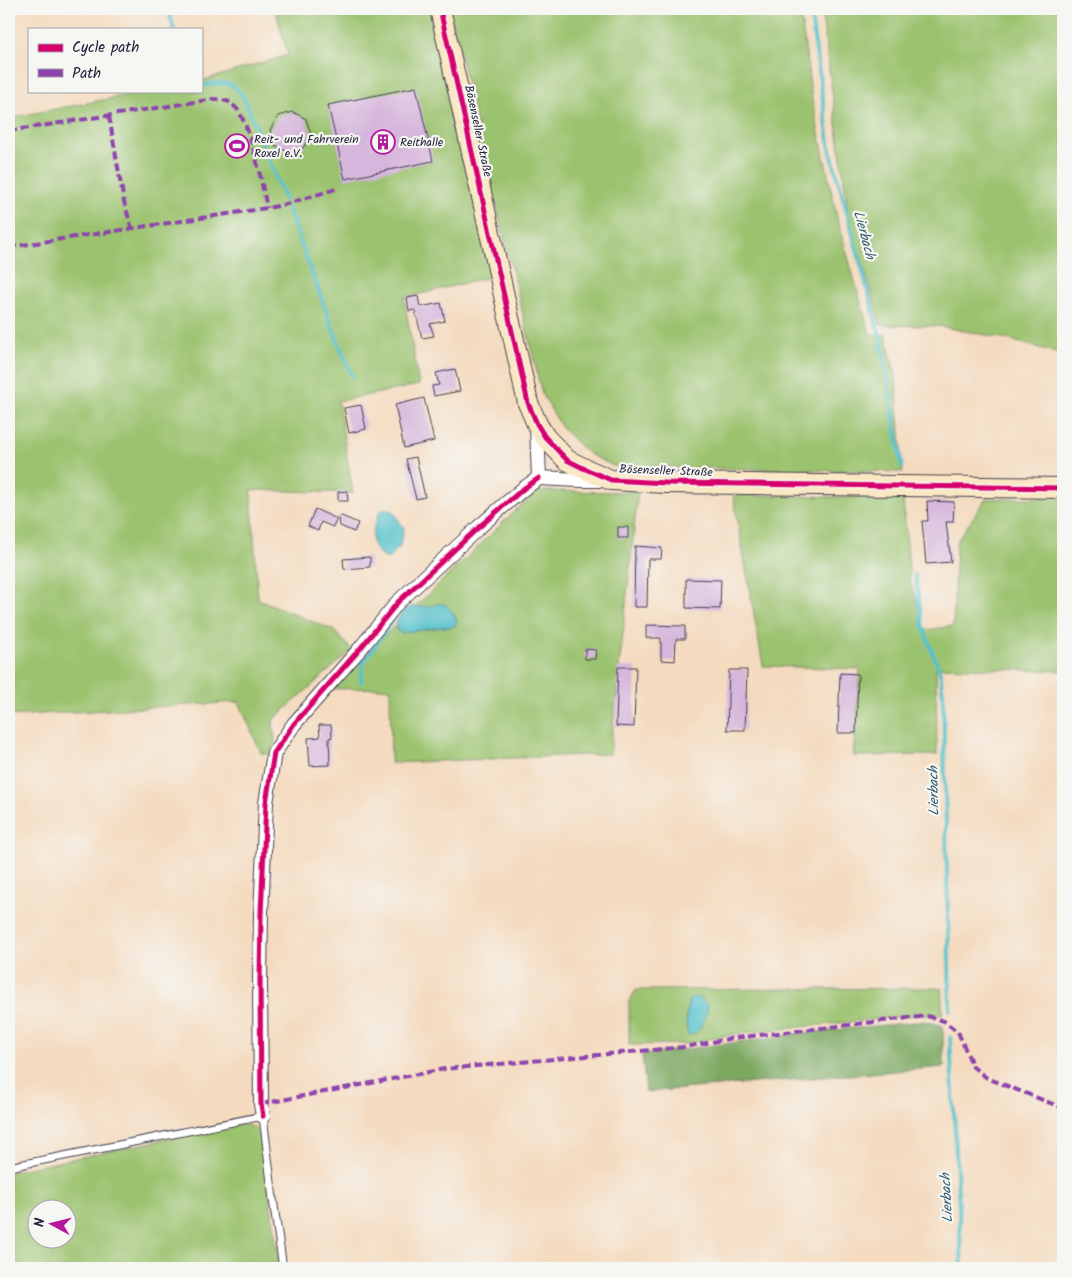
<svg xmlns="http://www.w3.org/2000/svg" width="1072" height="1277" font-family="Kalam,sans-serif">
	<rect width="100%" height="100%" fill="#f6f6f2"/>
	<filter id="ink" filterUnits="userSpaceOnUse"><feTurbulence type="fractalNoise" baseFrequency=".02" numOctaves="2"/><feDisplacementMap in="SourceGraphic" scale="10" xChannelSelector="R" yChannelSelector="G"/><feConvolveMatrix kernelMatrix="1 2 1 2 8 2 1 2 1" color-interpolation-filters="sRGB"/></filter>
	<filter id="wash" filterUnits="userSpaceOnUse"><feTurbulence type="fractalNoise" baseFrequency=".0096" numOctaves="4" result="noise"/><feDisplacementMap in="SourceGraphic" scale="20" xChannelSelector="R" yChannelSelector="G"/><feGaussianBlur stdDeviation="1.12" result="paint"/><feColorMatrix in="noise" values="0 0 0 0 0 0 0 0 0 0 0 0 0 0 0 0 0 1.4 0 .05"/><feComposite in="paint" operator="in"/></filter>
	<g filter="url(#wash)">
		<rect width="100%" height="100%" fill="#f4dabe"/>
		<!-- green -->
		<g fill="#9bc26e" stroke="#5e7254" fill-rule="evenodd">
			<path d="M275,9H433L493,276L404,298L419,385L338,401L353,493L251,490L258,599L333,630L352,650L273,720L275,741L270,755L261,753L239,702L9,716V118L149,91H201V81L288,55Z"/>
			<path d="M449,9H800L812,100L838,222L870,334L886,335L896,378L903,472L613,466L589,454L577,443L562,428L542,394Z"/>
			<path d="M821,9H1063V354L1002,338L938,326L881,325L849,218Z"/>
			<path d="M542,491L638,492L610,754L391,763L390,688L329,689L535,492Z"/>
			<path d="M733,495L903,498L910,580L925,630L953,626L956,542L986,499L1063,497V671L936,667L937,755L853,756L860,669L763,666Z"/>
			<path d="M942,988V1015L926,1014L734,1034L685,1044L629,1045V1001L636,990ZM708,1007L700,1028L688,1035L686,1015Z"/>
			<path d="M244,1124C255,1127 257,1128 262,1139L279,1263L241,1268H9V1172L234,1125ZM38,1210H68V1240H38Z"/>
		</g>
		<!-- forest -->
		<path fill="#7ca861" stroke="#4f654e" d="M925,1021L943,1026L944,1067L646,1092L642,1055L795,1034Z"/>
		<!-- water -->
		<g fill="#54c1ca" stroke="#3b7282">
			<path d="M384,508L393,511L404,528L399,548L394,551L390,558H385C370,548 370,538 376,521C378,516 379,511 384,508Z"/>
			<path d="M440,603C449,605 453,613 457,620L455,626L452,627H443L407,632L402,633L396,630C396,623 397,619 401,614C409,602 421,609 432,606C435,605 438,603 440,603Z"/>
			<path d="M694,997L701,998L708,1007C705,1017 701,1036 688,1035C685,1023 686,1011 689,1000Z"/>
		</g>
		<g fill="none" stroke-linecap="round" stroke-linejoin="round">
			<!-- stream -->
			<g stroke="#54c1ca" stroke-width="4">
				<path d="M168,9L174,29"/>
				<path d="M810,9L830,149L881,340L902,467"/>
				<path d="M201,86C223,82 232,78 245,100L285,200"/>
				<path d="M288,209L336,337L352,376"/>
				<path d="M915,575L923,627L940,672L943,694L950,1010"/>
				<path d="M361,682L363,663L394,618"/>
				<path d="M950,1037L962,1268"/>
			</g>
		</g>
		<g id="blocks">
			<!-- building -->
			<g fill="#d6b6dc">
				<path d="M416,87L433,161L345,179L328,105Z"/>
				<path d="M293,112L306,119L311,134L303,148L288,152L275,145L270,130L278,116Z"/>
				<path d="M418,296L420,307L441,303L445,321L430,324L434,336L422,338L415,310L409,311L407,298Z"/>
				<path d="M455,369L460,391L434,396L432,386L439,385L436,373Z"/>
				<path d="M424,398L434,441L404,448L395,405Z"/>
				<path d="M361,405L366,429L349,433L344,408Z"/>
				<path d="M416,457L425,497L416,499L406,459Z"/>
				<path d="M347,491L348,501H338V492Z"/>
				<path d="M927,501L954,502L953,522H946L951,562L926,564L922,521H928Z"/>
				<path d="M315,509L337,519L333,527L321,522L318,531L308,526Z"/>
				<path d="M339,515L358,523L354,532L340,526Z"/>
				<rect x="618" y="527" width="10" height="11"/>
				<path d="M635,546L662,548L661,559H648L647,607H634Z"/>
				<path d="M370,557V567L344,569L343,559Z"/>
				<path d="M686,579L721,580L720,609L686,608Z"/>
				<path d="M646,625L685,626V639H676L675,661L661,660V638H646Z"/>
				<path d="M585,649L596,650L595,659H585Z"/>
				<path d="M618,667H636L634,727L616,726Z"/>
				<path d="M729,670H747L745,730H727Z"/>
				<path d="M840,673L858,674L856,733H838Z"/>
				<path d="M319,725H331L332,737L329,738L330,765L310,766L308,738L320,737Z"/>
			</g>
		</g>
	</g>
	<g filter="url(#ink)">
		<use href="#blocks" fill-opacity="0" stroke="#423e4f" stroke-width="1"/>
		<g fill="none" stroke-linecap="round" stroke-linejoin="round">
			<!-- lane casing -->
			<g stroke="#423e4f" stroke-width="9">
				<path id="lane" d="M9,1167L263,1116L273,1199L283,1268"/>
			</g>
			<!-- street casing -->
			<g stroke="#423e4f" stroke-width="16">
				<g id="street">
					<path d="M537,426L539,478L580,480H603"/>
					<path d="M263,1116L261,1104L260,981L261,914L266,803L274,753L294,724L359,650L398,602L479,527L523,489L539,478"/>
				</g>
			</g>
			<!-- secondary casing -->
			<g stroke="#423e4f" stroke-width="22">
				<path id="secondary" d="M440,9L528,403L537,424L545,437L567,460L583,468L611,480L666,483L1063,488"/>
			</g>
			<!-- lane -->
			<use href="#lane" stroke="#fff" stroke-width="7"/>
			<!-- street -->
			<use href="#street" stroke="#fff" stroke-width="14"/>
			<!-- secondary -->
			<use href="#secondary" stroke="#fae7c3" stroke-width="20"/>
			<!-- quiet -->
			<g stroke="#8e44ad" stroke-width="4" stroke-dasharray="8 4" stroke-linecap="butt">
				<path d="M109,116L124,202L132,229"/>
				<path d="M9,131L214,99C222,100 230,100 235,107C240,111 242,118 245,124C256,151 261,180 267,208"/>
				<path d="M9,247L267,208L283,205L339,188"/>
				<path d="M261,1104L444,1069L685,1047L734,1038L927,1016L944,1021L958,1032L973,1067L987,1078L1063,1108"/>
			</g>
			<!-- cycleway casing -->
			<g stroke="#f6f6f2" stroke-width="8">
				<g id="cycleway">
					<path d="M440,9L528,403L537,424L545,437L567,460L583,468L611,480L666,483L1063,488"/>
					<path d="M263,1116L261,1104L260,981L261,914L266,803L274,753L294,724L359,650L398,602L479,527L523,489L539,478"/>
				</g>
			</g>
			<!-- cycleway -->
			<use href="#cycleway" stroke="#d6006c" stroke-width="5"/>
		</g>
	</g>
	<!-- icons -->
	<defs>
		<g id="building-ring" transform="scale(1.25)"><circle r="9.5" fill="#f6f6f2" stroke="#b5179e" stroke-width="1.5"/><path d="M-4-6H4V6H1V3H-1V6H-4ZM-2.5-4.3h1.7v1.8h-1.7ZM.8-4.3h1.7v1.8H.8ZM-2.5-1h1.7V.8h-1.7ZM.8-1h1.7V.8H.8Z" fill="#b5179e"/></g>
		<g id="stadium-ring" transform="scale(1.25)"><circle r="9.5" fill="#f6f6f2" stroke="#b5179e" stroke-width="1.5"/><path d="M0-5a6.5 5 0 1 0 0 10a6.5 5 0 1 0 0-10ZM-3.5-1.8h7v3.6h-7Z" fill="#b5179e"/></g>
	</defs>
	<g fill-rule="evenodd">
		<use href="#building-ring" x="383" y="142"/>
		<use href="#stadium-ring" x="237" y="146"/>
	</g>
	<g text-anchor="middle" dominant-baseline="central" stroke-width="4.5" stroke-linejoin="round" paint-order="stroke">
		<!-- street labels -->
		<g font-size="12" fill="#22223b" stroke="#f6f6f2">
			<text transform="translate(478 131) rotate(78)">Bösenseller Straße</text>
			<text transform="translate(666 471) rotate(2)">Bösenseller Straße</text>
		</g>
		<!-- poi labels -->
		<g font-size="12" fill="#22223b" stroke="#f6f6f2" text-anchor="start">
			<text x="254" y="139">Reit- und Fahrverein<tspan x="254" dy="14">Roxel e.V.</tspan></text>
			<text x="400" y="142">Reithalle</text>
		</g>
		<!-- water labels -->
		<g font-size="14" font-style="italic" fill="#345a6d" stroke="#f6f6f2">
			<text transform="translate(864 235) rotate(75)">Lierbach</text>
			<text transform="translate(934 791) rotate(-91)">Lierbach</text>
			<text transform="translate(947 1198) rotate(-93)">Lierbach</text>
		</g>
	</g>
	<!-- margin -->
	<rect width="1072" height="1277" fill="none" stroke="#f6f6f2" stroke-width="30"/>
	<!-- legend -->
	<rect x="28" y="28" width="175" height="65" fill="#f6f6f2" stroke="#a1a1a9"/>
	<rect x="38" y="44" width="25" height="8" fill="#d6006c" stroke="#a1a1a9"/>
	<text x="72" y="52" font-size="15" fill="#22223b">Cycle path</text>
	<rect x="38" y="69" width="25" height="8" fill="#8e44ad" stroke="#a1a1a9"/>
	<text x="72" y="78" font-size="15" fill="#22223b">Path</text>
	<!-- north arrow -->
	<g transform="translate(52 1224) rotate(277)"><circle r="24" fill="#f6f6f2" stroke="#a1a1a9"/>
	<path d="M0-4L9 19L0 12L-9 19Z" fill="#b5179e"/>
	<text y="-8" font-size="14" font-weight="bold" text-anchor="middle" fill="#22223b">N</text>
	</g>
</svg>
